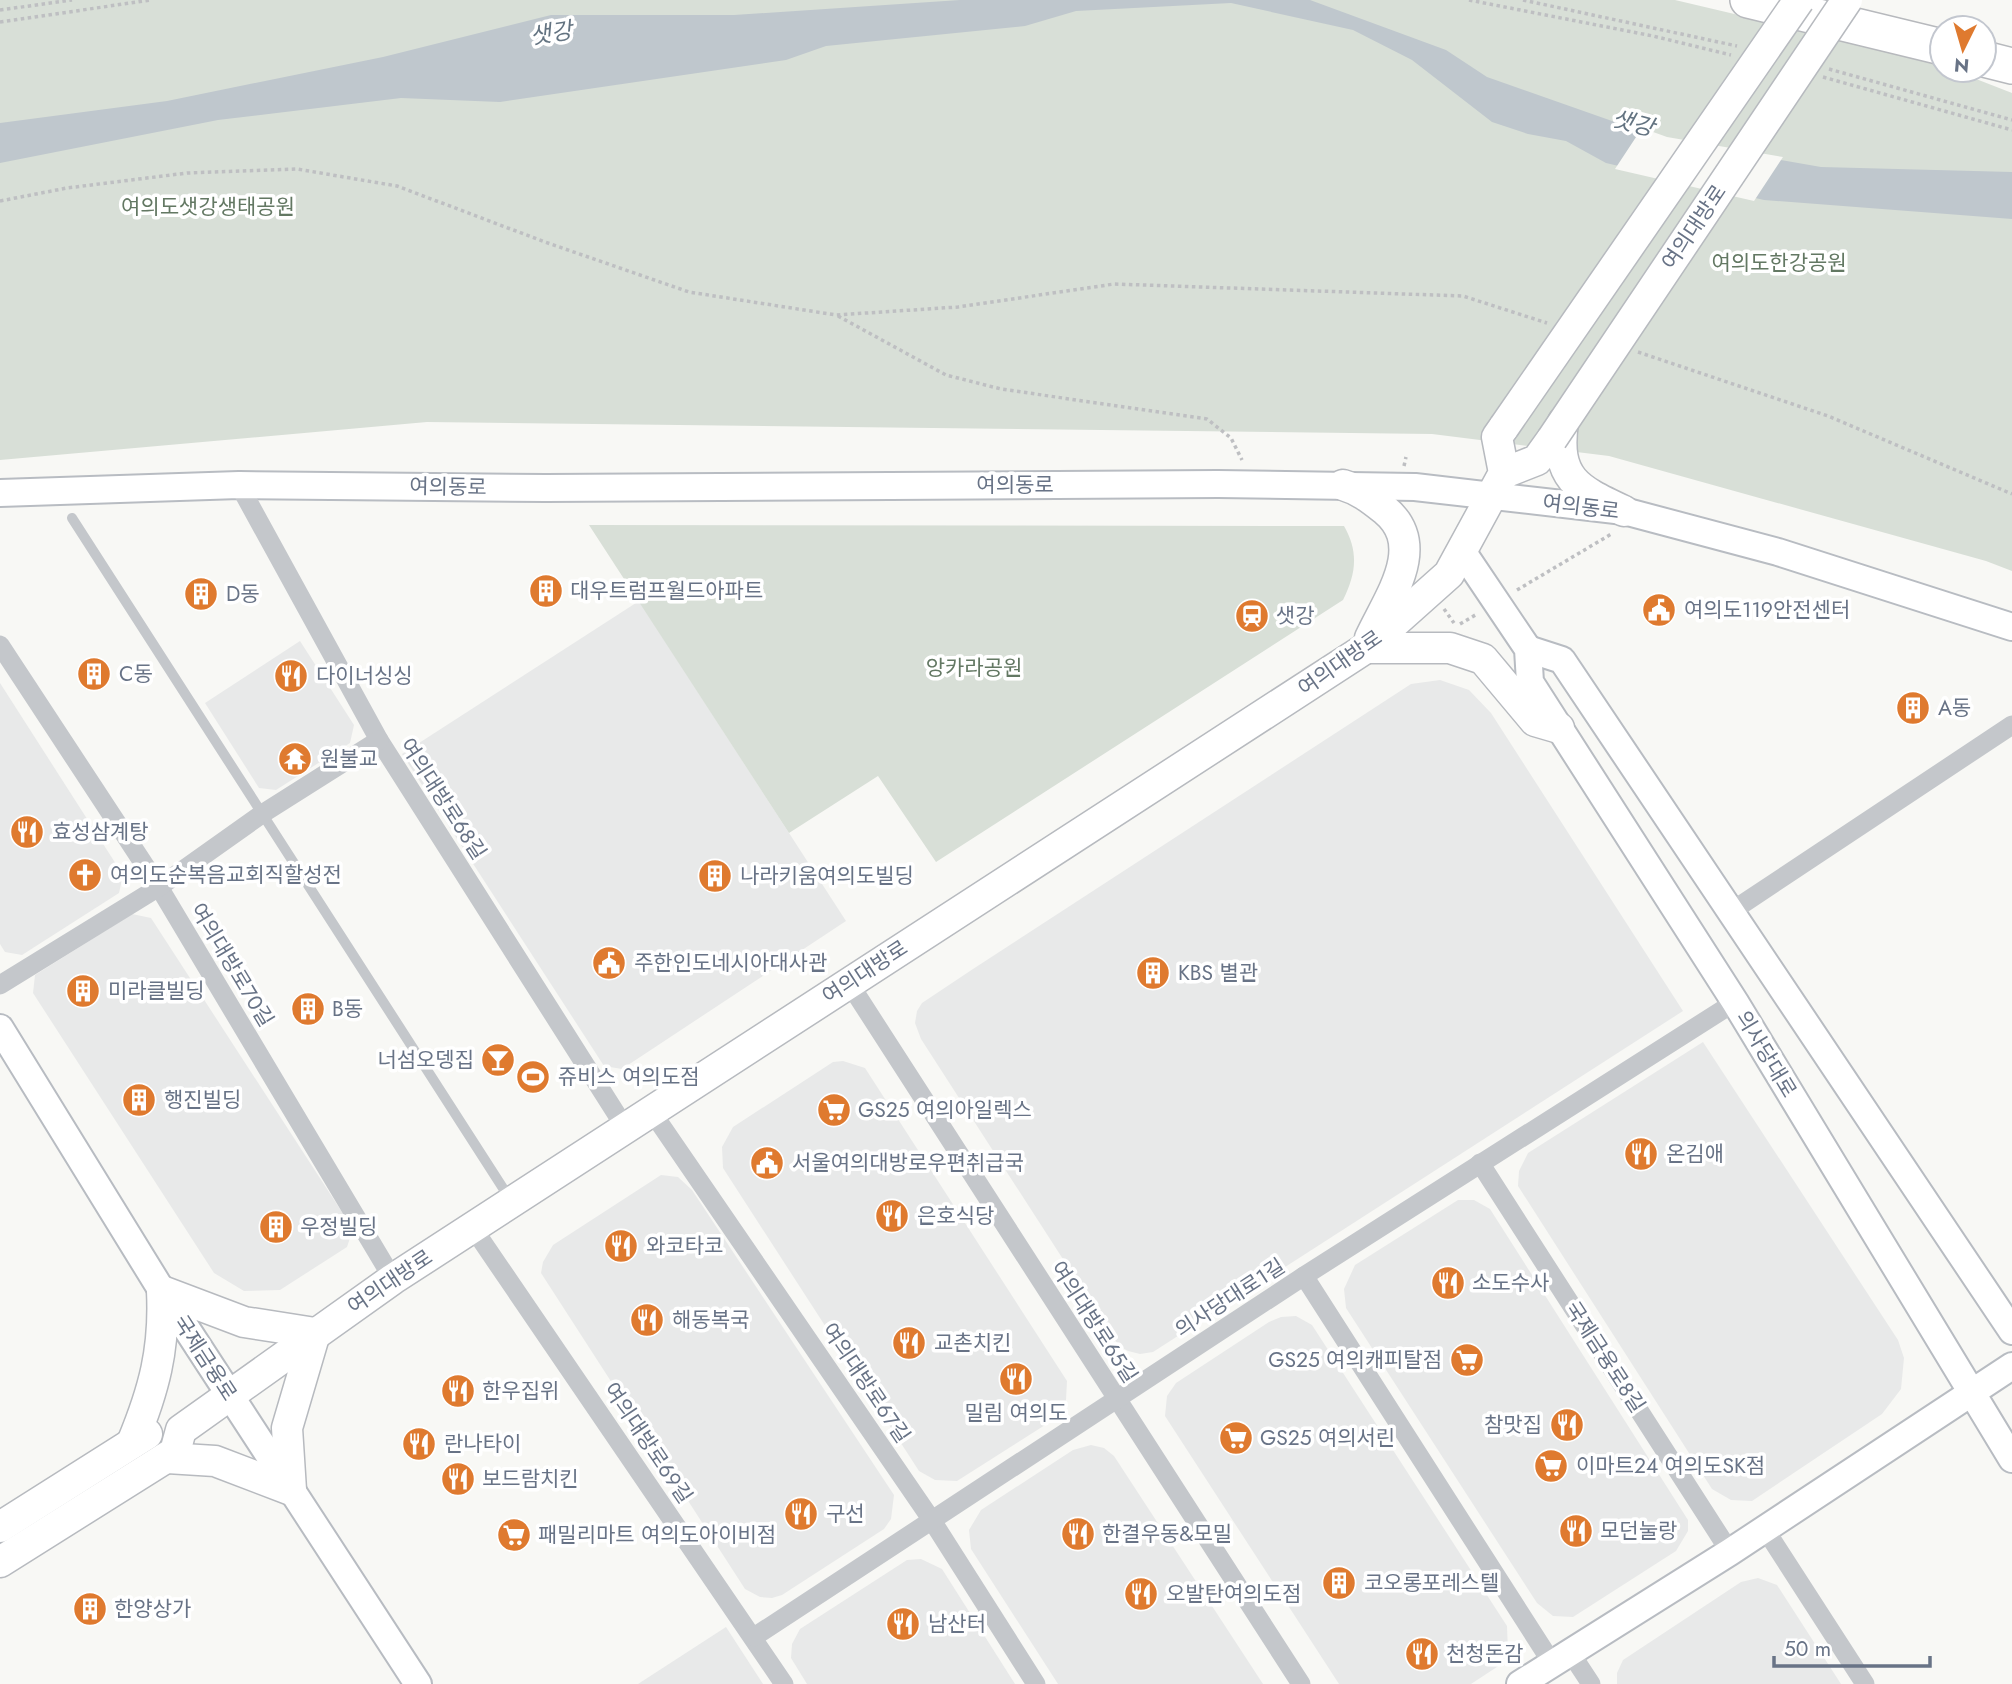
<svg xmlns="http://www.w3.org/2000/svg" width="2012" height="1684" font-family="Jost,'Noto Sans KR',sans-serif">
	<rect width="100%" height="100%" fill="#f8f8f5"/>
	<!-- built -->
	<g fill="#e8e9e9">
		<path d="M639,601L846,921L622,1069L604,1066L402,754Z"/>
		<path d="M300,641L354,725L350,743L276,790L259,788L205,703Z"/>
		<path d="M1440,680L1469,690L1491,713L1683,1011L1153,1352L1140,1354L1128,1351L1119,1346L921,1039L915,1023L917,1011L922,1003L973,969L1411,684Z"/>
		<path d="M0,683L123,875L119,893L22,955L5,952L0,944Z"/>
		<path d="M132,914L151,918L353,1229L347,1247L280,1290L244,1291L214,1273L33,993L35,975Z"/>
		<path d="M1703,1042L1898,1340L1904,1358L1901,1389L1882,1414L1752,1501L1731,1500L1712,1489L1518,1186L1519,1171L1528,1153Z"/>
		<path d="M843,1061L865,1068L1067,1381L1066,1400L1056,1418L957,1481L935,1480L919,1471L723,1168L722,1147L733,1127L833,1062Z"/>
		<path d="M661,1175L678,1177L692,1190L894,1495L891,1519L884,1529L782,1595L772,1598L760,1597L745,1589L541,1273L543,1262L553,1245Z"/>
		<path d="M1458,1200H1474L1490,1209L1688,1520V1531L1676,1551L1573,1617L1553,1616L1537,1603L1346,1308L1344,1289L1355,1265Z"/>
		<path d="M1296,1316L1312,1325L1507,1626L1508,1652L1500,1665L1471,1684H1339L1165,1416L1167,1396L1176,1383L1269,1322L1281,1317Z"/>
		<path d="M1091,1445L1104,1448L1114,1456L1263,1684H1058L971,1549L969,1530L981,1510L1073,1450Z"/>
		<path d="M921,1559L942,1569L1015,1684H807L791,1658L792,1644L800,1629L907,1560Z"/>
		<path d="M1758,1578L1777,1585L1841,1684H1617V1673L1623,1660L1741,1582Z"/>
		<path d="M726,1627L763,1684H638Z"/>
	</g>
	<!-- green -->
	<g fill="#d8dfd7">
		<path d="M0,0H1675L1925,59L1942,66V70H1953L2012,93V571L1986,561L1609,456L1432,434L427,422L0,460Z"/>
		<path d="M589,525L1344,526C1359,552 1356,574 1343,600L936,862L878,776L789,833Z"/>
	</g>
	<!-- water -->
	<path fill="#bfc7cd" d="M960,0H1310L1446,50L1487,77L1666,140L1821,167L2012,172V219L1764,200L1606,163L1566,141L1528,134L1492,122L1412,60L1353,30L1231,3L1076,11L1025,26L826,46L786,60L500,102L401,98L218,120L0,163V123L167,101L383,57L551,15H734Z"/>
	<!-- pier -->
	<path fill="#f8f8f5" d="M1642,128L1667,137L1783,157L1754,201L1615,169Z"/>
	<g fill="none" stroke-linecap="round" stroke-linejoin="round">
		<!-- secondary casing -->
		<g stroke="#b8bcc2" stroke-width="30">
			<g id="secondary">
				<path d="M0,493L239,485L546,488L1218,484L1415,487L1624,511L1778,552L2012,627"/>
				<path d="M1462,551L1528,649L1530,682L1735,1002L2012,1459"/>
				<path d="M1528,649L1562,660L2012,1331"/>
				<path d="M0,1028L162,1291L418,1684"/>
				<path d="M1520,1684L1730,1552L2012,1366"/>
			</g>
		</g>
		<!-- primary casing -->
		<g stroke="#b7babf" stroke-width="33">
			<g id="primary">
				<path d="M1563,422C1555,479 1577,489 1624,511"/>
				<path d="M1504,473L1537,460L1552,439"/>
				<path d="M1343,485C1360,490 1371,499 1385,510C1428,546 1389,597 1370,638"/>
				<path d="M1366,648H1450L1483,659L1535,721L1559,728"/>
				<path d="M132,1443C154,1390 165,1349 162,1291L244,1322L315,1333L287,1428L291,1490L215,1461L167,1458"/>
				<path d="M0,1527L147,1434"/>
				<path d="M0,1562L175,1452L181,1430L393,1279L1366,648L1449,574L1504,473L1497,437L1504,427"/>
			</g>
		</g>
		<!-- highway casing -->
		<g stroke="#b7b9bd" stroke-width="38">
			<g id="highway">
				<path d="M1748,0L1942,47"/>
				<path d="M1984,59L2012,66"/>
			</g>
		</g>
		<!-- path -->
		<g stroke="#bebfc2" stroke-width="3.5" stroke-dasharray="3.5 3.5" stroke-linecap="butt">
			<path d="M1469,0L1653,36L1731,55"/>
			<path d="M1523,0L1737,46"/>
			<path d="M0,10L72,0"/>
			<path d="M0,22L151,0"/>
			<path d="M1829,69L2012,120"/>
			<path d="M1823,77L2012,130"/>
			<path d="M0,201L67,188L187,173L297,169L397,186L545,242L689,292L836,315L958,307L1114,284L1463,296L1547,323"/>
			<path d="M838,316L946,375L1001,389L1207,419L1231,438L1242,460"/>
			<path d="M1638,352L1828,416L2012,494"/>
			<path d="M1404,466L1406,457"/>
			<path d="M1517,590L1613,533"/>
			<path d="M1444,609L1454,623"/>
			<path d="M1460,624L1477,614"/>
		</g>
		<!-- lane -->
		<path stroke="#c4c7cb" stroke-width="10" d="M72,518L510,1199"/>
		<!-- street -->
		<g stroke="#c4c7cb" stroke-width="19">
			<path d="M239,485L379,740L626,1129"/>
			<path d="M0,645L159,887L393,1279"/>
			<path d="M1732,911L2012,725"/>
			<path d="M849,983L1301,1684"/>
			<path d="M0,985L159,887L262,814L379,740"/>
			<path d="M652,1112L931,1519L1036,1684"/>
			<path d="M1480,1163L1730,1552"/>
			<path d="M473,1228L784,1684"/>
			<path d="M1304,1276L1552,1663"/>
			<path d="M1765,1529L1865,1684"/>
			<path d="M754,1637L1304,1276L1735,1002"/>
			<path d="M1570,1652L1591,1684"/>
		</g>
		<!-- secondary -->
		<use href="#secondary" stroke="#fff" stroke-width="26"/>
		<!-- primary -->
		<use href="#primary" stroke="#fff" stroke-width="30"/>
		<!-- highway -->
		<use href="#highway" stroke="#fff" stroke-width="35"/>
		<!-- primary-bridge casing -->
		<g stroke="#b7babf" stroke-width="33" stroke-linecap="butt">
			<g id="primary-bridge">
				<path d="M1504,427L1799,0"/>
				<path d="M1552,439L1847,0"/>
			</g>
		</g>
		<!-- primary-bridge -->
		<use href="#primary-bridge" stroke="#fff" stroke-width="30"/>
	</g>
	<!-- icons -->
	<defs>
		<g id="building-disc" transform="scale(1.75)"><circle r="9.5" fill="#df7a2f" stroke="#fff"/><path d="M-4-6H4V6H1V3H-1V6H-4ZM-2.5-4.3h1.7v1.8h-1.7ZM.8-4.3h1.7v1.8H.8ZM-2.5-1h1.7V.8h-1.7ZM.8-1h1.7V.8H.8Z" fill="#fff"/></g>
		<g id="civic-disc" transform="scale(1.75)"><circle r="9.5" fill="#df7a2f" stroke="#fff"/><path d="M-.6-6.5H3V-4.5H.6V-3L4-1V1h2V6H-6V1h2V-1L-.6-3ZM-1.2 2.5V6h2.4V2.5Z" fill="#fff"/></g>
		<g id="station-disc" transform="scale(1.75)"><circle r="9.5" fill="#df7a2f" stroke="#fff"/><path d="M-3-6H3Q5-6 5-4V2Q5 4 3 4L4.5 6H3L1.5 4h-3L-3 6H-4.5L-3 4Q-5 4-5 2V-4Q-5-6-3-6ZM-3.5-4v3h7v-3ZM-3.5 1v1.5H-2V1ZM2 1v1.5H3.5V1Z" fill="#fff"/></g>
		<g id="restaurant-disc" transform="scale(1.75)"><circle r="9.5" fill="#df7a2f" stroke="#fff"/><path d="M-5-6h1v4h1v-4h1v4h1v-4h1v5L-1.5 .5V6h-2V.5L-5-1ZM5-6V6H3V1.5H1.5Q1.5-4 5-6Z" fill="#fff"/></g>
		<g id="temple-disc" transform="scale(1.75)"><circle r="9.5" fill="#df7a2f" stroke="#fff"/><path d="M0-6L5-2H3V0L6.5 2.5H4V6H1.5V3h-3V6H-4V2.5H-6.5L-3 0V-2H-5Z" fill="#fff"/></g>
		<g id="church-disc" transform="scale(1.75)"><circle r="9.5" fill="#df7a2f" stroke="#fff"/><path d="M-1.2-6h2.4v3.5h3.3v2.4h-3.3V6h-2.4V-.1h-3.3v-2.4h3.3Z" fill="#fff"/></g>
		<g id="bar-disc" transform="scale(1.75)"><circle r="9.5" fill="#df7a2f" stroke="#fff"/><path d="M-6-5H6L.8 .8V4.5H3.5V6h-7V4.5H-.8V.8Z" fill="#fff"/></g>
		<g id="stadium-disc" transform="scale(1.75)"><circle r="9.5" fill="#df7a2f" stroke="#fff"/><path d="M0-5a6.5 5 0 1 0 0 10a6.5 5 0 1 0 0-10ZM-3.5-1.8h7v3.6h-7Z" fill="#fff"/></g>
		<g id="supermarket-disc" transform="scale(1.75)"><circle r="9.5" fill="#df7a2f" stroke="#fff"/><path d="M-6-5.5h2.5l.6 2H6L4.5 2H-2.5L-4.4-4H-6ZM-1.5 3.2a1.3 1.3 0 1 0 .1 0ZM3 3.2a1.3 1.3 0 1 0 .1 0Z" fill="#fff"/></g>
	</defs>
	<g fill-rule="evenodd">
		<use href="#building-disc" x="546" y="591"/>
		<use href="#building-disc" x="201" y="594"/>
		<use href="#civic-disc" x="1659" y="610"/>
		<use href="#station-disc" x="1252" y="616"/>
		<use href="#building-disc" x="94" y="674"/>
		<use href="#restaurant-disc" x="291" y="676"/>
		<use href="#building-disc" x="1913" y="708"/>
		<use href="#temple-disc" x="295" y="759"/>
		<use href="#restaurant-disc" x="27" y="832"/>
		<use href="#church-disc" x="85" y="875"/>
		<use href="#building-disc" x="715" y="876"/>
		<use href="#civic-disc" x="609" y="963"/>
		<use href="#building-disc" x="1153" y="973"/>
		<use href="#building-disc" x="83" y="991"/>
		<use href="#building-disc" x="308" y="1009"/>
		<use href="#bar-disc" x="498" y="1060"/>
		<use href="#stadium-disc" x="533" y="1077"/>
		<use href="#building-disc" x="139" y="1100"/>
		<use href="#supermarket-disc" x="834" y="1110"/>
		<use href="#restaurant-disc" x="1641" y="1154"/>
		<use href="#civic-disc" x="767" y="1163"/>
		<use href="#restaurant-disc" x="892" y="1216"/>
		<use href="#building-disc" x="276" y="1227"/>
		<use href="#restaurant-disc" x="621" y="1246"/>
		<use href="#restaurant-disc" x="1448" y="1283"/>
		<use href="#restaurant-disc" x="647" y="1320"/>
		<use href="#restaurant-disc" x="909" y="1343"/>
		<use href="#supermarket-disc" x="1467" y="1360"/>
		<use href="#restaurant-disc" x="1016" y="1379"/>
		<use href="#restaurant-disc" x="458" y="1391"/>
		<use href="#restaurant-disc" x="1567" y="1425"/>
		<use href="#supermarket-disc" x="1236" y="1438"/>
		<use href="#restaurant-disc" x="419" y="1444"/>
		<use href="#supermarket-disc" x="1551" y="1466"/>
		<use href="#restaurant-disc" x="458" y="1479"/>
		<use href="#restaurant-disc" x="801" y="1514"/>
		<use href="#restaurant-disc" x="1576" y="1531"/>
		<use href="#restaurant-disc" x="1078" y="1534"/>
		<use href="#supermarket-disc" x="514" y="1535"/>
		<use href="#building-disc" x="1339" y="1583"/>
		<use href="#restaurant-disc" x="1141" y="1594"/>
		<use href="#building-disc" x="90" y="1609"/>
		<use href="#restaurant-disc" x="903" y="1624"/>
		<use href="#restaurant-disc" x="1422" y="1654"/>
	</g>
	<g text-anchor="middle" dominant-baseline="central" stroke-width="7" stroke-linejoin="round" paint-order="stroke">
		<!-- park labels -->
		<g font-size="21" fill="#637863" stroke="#fff">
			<text x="208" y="207">여의도샛강생태공원</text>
			<text x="1779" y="263">여의도한강공원</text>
			<text x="974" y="668">앙카라공원</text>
		</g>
		<!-- street labels -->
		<g font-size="21" fill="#687386" stroke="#fff">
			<text transform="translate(1694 227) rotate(-56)">여의대방로</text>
			<text x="1015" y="485">여의동로</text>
			<text transform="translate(448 487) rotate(1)">여의동로</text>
			<text transform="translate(1581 507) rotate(7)">여의동로</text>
			<text transform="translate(1340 663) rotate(-35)">여의대방로</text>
			<text transform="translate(443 799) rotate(57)">여의대방로68길</text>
			<text transform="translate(232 965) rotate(59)">여의대방로70길</text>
			<text transform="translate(865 972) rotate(-33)">여의대방로</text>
			<text transform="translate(1766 1054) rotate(59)">의사당대로</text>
			<text transform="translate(390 1282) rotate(-34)">여의대방로</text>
			<text transform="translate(1230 1298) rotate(-33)">의사당대로1길</text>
			<text transform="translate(1094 1322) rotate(57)">여의대방로65길</text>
			<text transform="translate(1605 1357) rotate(57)">국제금융로8길</text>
			<text transform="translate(205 1358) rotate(57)">국제금융로</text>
			<text transform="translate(866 1383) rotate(56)">여의대방로67길</text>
			<text transform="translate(648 1443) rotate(56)">여의대방로69길</text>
		</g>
		<!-- poi labels -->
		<g font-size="21" fill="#687386" stroke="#fff" text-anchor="start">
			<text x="570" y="591">대우트럼프월드아파트</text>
			<text x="226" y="594">D동</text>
			<text x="1684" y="610">여의도119안전센터</text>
			<text x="1276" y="616">샛강</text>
			<text x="119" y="674">C동</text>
			<text x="316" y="676">다이너싱싱</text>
			<text x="1938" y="708">A동</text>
			<text x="320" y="759">원불교</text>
			<text x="52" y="832">효성삼계탕</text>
			<text x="110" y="875">여의도순복음교회직할성전</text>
			<text x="740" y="876">나라키움여의도빌딩</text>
			<text x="634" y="963">주한인도네시아대사관</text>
			<text x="1178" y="973">KBS 별관</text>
			<text x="108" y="991">미라클빌딩</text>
			<text x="332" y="1009">B동</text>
			<text x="474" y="1060" text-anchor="end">너섬오뎅집</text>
			<text x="558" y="1077">쥬비스 여의도점</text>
			<text x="164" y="1100">행진빌딩</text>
			<text x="858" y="1110">GS25 여의아일렉스</text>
			<text x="1666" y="1154">온김애</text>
			<text x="792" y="1163">서울여의대방로우편취급국</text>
			<text x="917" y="1216">은호식당</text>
			<text x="300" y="1227">우정빌딩</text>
			<text x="646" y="1246">와코타코</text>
			<text x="1472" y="1283">소도수사</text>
			<text x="672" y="1320">해동복국</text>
			<text x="934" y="1343">교촌치킨</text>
			<text x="1442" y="1360" text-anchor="end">GS25 여의캐피탈점</text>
			<text x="482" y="1391">한우집위</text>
			<text x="1016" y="1413" text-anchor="middle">밀림 여의도</text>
			<text x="1542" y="1425" text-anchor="end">참맛집</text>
			<text x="1260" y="1438">GS25 여의서린</text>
			<text x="444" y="1444">란나타이</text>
			<text x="1576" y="1466">이마트24 여의도SK점</text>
			<text x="482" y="1479">보드람치킨</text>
			<text x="826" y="1514">구선</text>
			<text x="1600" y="1531">모던눌랑</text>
			<text x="1102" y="1534">한결우동&amp;모밀</text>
			<text x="538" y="1535">패밀리마트 여의도아이비점</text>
			<text x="1364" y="1583">코오롱포레스텔</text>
			<text x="1166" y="1594">오발탄여의도점</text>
			<text x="114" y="1609">한양상가</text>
			<text x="928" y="1624">남산터</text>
			<text x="1446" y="1654">천청돈감</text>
		</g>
		<!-- water labels -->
		<g font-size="23" font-style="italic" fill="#637381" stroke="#fff">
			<text transform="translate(551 33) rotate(-9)">샛강</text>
			<text transform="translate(1633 123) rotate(15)">샛강</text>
		</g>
	</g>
	<!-- north arrow -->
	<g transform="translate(1963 49) rotate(185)"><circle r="33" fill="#ffffff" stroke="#c3c7cf" stroke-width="2"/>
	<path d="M0-5L12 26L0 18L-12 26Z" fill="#df7a2f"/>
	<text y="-10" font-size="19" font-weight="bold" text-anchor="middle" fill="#687386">N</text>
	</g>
	<!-- scale -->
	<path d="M1774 1656v10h156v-10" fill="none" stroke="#687386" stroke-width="3.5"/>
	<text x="1784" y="1656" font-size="21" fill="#687386" stroke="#ffffff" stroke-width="5" paint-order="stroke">50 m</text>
</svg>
